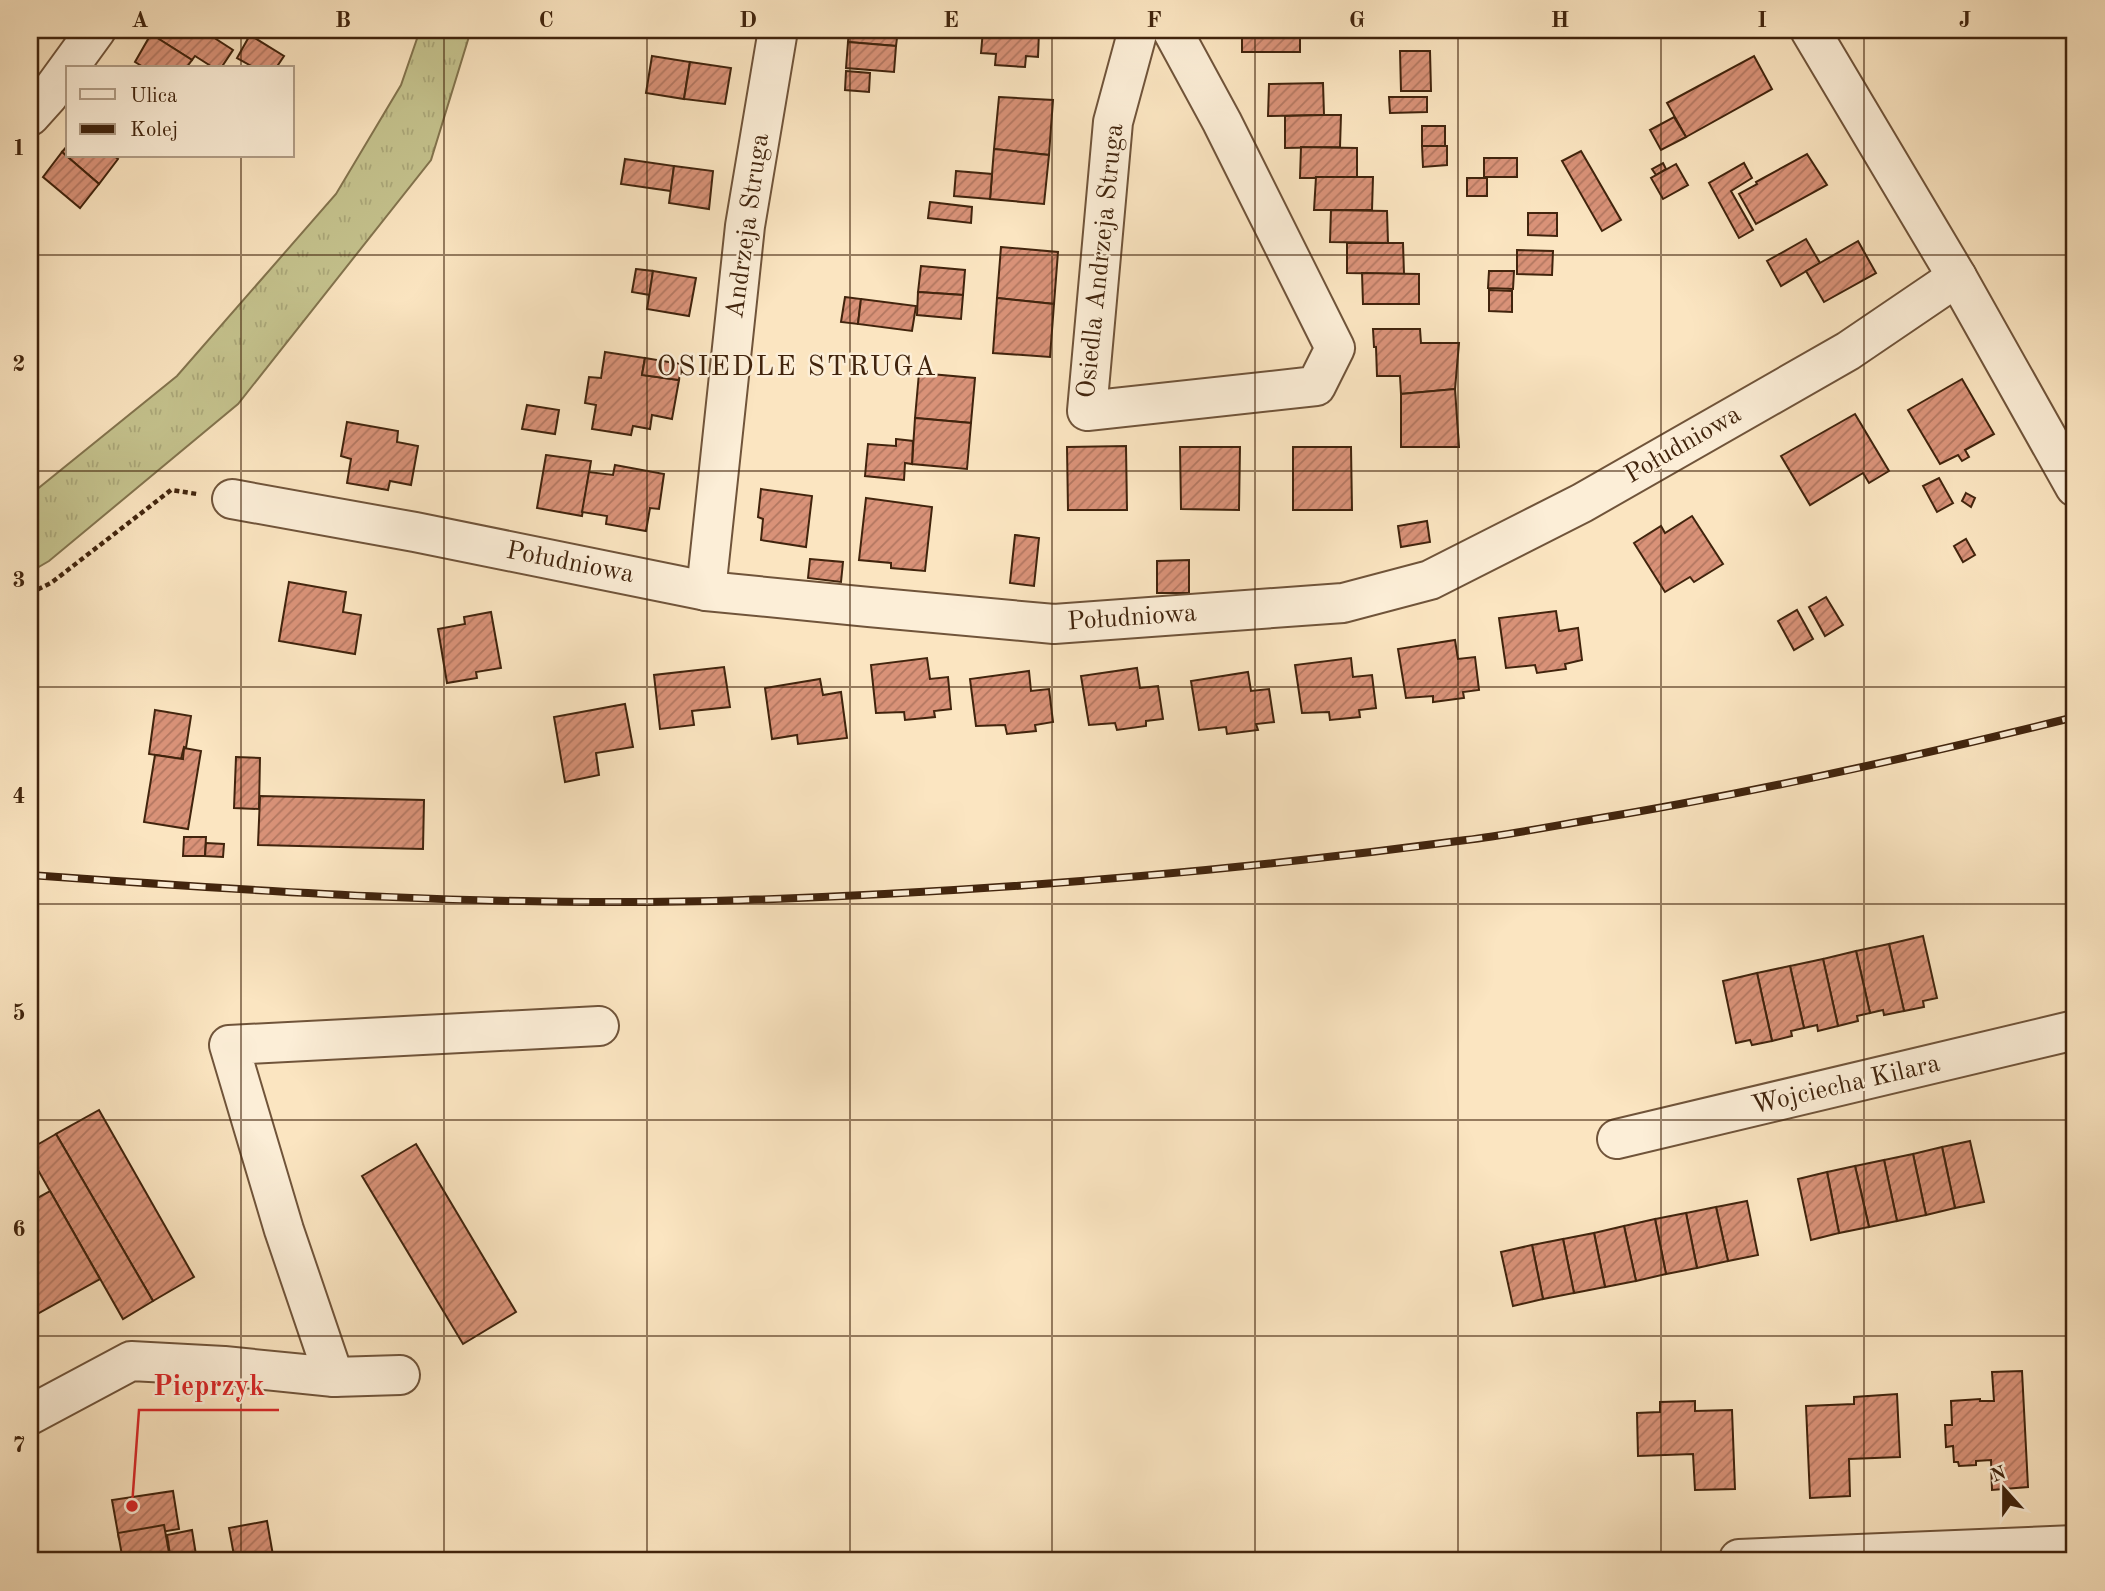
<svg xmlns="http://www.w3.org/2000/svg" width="2105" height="1591" font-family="'Old Standard TT',serif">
	<defs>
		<pattern id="grass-tufts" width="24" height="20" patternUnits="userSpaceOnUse" patternTransform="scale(1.75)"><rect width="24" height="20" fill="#c5c38e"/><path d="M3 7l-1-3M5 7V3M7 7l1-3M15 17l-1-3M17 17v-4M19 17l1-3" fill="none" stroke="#aaa779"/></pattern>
		<pattern id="building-hatch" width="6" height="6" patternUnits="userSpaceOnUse" patternTransform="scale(1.75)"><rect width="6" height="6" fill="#d99278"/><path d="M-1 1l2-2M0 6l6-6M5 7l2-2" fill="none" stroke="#b27761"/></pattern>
	</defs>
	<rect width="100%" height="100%" fill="#fbe5c1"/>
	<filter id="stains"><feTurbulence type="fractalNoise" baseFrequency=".00286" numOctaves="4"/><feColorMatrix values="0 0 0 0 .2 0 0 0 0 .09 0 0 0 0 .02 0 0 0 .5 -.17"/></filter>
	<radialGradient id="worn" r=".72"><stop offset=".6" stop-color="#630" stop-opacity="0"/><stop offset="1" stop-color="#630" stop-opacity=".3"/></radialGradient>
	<!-- grass -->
	<path fill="url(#grass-tufts)" stroke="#83744e" stroke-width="2" d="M420,30H471L431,160L238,404L49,561L30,572V495L177,376L336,194L401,85Z"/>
	<!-- building -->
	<g fill="url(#building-hatch)" stroke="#41240d" stroke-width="2">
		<path d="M154,30H202L233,50L221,68H214L195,56L192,60L151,34Z"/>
		<path d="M849,30H898L896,46L848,42Z"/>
		<path d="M983,30H1046L1045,33L1039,32L1038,57L1026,56L1025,67L995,65L996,54L981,53Z"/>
		<rect x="1242" y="30" width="58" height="22"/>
		<path d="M151,34L192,60L186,68H145L135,62Z"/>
		<path d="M250,35L284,56L276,68H255L237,58Z"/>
		<path d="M848,42L896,46L894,72L846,68Z"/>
		<path d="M1400,51H1430L1431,91H1401Z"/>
		<path d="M652,56L690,62L684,99L646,93Z"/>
		<path d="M1754,56L1772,89L1686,137L1667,103Z"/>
		<path d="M690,62L731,68L725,104L684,99Z"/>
		<path d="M846,71L870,73L869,92L845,90Z"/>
		<path d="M1323,83L1324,115L1268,116L1269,84Z"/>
		<path d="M999,97L1053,100L1049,155L994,149Z"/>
		<path d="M1389,97H1427V112L1390,113Z"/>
		<path d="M1324,115H1341L1340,147L1285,148V116Z"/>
		<path d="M1674,117L1686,137L1661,150L1650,130Z"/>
		<rect x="1422" y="126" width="23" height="20"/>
		<path d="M68,145V156H114L118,159L99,184L62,152Z"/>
		<path d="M1422,146H1447V165L1423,167Z"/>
		<path d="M1301,147L1357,148V178H1300Z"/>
		<path d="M994,149L1049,155L1044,204L990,199Z"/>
		<path d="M1581,151L1621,220L1602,231L1562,161Z"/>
		<path d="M62,152L99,184L80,208L43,177Z"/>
		<path d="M1807,154L1827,185L1756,224L1739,194L1757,184L1756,182Z"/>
		<rect x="1484" y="158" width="33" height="19"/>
		<path d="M625,159L674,166L671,191L621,184Z"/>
		<path d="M1663,163L1666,169L1656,175L1652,169Z"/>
		<path d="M1744,163L1752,178L1731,191L1753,230L1739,238L1709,183Z"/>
		<path d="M1676,164L1688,185L1663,199L1651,178Z"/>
		<path d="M674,166L713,171L709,209L669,203Z"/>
		<path d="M956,171L992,174L990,199L954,196Z"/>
		<path d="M1316,177H1373L1372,210H1314Z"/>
		<rect x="1467" y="178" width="20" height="18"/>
		<path d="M930,202L972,207L971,223L928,218Z"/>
		<path d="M1331,210L1387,211L1388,243L1330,242Z"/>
		<path d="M1528,213H1557V236L1528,235Z"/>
		<path d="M1806,239L1820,263L1781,286L1767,261Z"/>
		<path d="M1858,241L1876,273L1824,302L1806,271Z"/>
		<path d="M1347,243H1403L1404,274L1347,273Z"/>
		<path d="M1001,247L1058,252L1054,304L997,298Z"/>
		<path d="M1517,250L1553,251L1552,275L1517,274Z"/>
		<path d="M921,266L965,270L963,295L918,292Z"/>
		<path d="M636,269L653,271L650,295L632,292Z"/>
		<path d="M653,271L696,278L689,316L647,309Z"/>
		<path d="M1489,271H1514L1513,289L1488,288Z"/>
		<path d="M1362,273L1419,274V304H1363Z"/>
		<path d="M1489,290L1512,291V312L1489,311Z"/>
		<path d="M918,292L963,295L961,319L917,315Z"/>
		<path d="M845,297L861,299L858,324L841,322Z"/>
		<path d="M997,298L1054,304L1050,357L993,353Z"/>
		<path d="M861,299L916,306L912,331L858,324Z"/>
		<path d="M1373,329H1420L1421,343H1459L1455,389L1401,394L1400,376H1377L1376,347H1374Z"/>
		<path d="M605,352L645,358L642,375L679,380L672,419L652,415L650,429L633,426L631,435L592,429L596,405L585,403L589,377L601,378Z"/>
		<path d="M645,358L681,364L679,380L642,375Z"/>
		<path d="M919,373L975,378L971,423L915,418Z"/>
		<path d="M1962,379L1994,434L1965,450L1969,457L1962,461L1958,455L1940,464L1908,410Z"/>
		<path d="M1455,389L1459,447H1401V394Z"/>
		<path d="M527,405L559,410L555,434L522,429Z"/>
		<path d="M1855,414L1889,471L1869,483L1863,473L1810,505L1781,456Z"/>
		<path d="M915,418L971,423L967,469L912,464Z"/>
		<path d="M347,422L398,431L397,442L418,446L411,485L390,481L388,490L347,483L351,459L341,456Z"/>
		<path d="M896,439L913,441L912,464L905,463L904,480L865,476L868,444L896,446Z"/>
		<path d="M1126,446L1127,510H1068L1067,447Z"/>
		<path d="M1180,447H1240L1239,510L1181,509Z"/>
		<path d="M1293,447H1351L1352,510H1293Z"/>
		<path d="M546,455L591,461L582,516L537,508Z"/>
		<path d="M615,465L664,474L659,509L650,508L646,531L606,524L607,516L582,512L589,472L613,475Z"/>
		<path d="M1939,478L1953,503L1937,512L1923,486Z"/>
		<path d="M761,489L812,496L806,547L761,540L763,519L758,517Z"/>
		<path d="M1966,493L1975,498L1971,507L1962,501Z"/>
		<path d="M866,498L932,507L925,571L891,568V563L859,560Z"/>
		<path d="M1692,516L1723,564L1694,582L1690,577L1665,592L1634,543L1661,526L1665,533Z"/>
		<path d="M1427,521L1430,542L1401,547L1398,526Z"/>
		<path d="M1015,535L1039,538L1034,586L1010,583Z"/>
		<path d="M1966,539L1975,555L1963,562L1954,546Z"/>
		<path d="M810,559L843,562L841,582L808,578Z"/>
		<path d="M1189,560V593H1157V561Z"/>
		<path d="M289,582L346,592L343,612L361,615L355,654L279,641Z"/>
		<path d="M1826,597L1843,625L1825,636L1809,607Z"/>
		<path d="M1797,610L1813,639L1794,650L1778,621Z"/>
		<path d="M1556,611L1559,631L1578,628L1582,660L1565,664L1566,669L1537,673L1535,665L1506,668L1499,618Z"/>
		<path d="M491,612L501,668L476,672L477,678L447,683L438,629L465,624L464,617Z"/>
		<path d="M1455,640L1458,659L1475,657L1479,690L1463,692L1464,698L1433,702V696L1406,698L1398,649Z"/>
		<path d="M927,658L930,679L948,677L951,709L934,711L935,717L905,720L904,712L876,713L871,665Z"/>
		<path d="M1351,658L1353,677L1372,675L1376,708L1359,710L1360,717L1330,720L1329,712L1302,713L1295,665Z"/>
		<path d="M724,667L730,707L692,711L694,725L660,729L654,675Z"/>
		<path d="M1137,668L1140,688L1158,686L1163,719L1146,721V726L1117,730L1115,723L1089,725L1081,676Z"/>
		<path d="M1029,671L1031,691L1049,689L1053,722L1035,725L1036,731L1007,734L1005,725L976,726L970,679Z"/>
		<path d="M1248,672L1251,691L1269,689L1274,722L1256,724L1258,730L1227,734L1226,727L1199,730L1191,681Z"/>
		<path d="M820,679L823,695L841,692L847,738L798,744L797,735L772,739L765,688Z"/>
		<path d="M625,704L633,747L596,753L599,775L565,782L554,717Z"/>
		<path d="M155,710L191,716L186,748L184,747L181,759L149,754Z"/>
		<path d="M184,748L201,751L188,829L144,822L155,755L183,759Z"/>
		<path d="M236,757L260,758L259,809L234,808Z"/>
		<path d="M260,796L424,800L423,849L258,845Z"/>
		<path d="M184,837H206L205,856H183Z"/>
		<path d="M206,843L224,844L223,857L205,856Z"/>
		<path d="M1923,936L1937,998L1923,1001L1924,1007L1904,1011L1889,944Z"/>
		<path d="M1889,944L1904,1011L1884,1015L1883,1010L1870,1013L1856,951Z"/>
		<path d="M1856,951L1870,1013L1857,1016L1858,1021L1838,1026L1823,959Z"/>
		<path d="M1823,959L1838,1026L1818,1031L1817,1025L1804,1028L1790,966Z"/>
		<path d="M1790,966L1804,1028L1791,1031L1792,1036L1772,1041L1757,973Z"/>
		<path d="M1757,973L1772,1041L1752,1045L1750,1040L1736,1043L1723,981Z"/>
		<path d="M99,1110L194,1277L153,1301L56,1134Z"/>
		<path d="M56,1134L153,1301L123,1319L30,1156V1149Z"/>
		<path d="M1970,1141L1984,1202L1955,1208L1942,1147Z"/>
		<path d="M416,1144L516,1312L463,1344L362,1176Z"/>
		<path d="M1942,1147L1955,1208L1926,1215L1913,1154Z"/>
		<path d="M1913,1154L1926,1215L1897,1221L1884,1160Z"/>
		<path d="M1884,1160L1897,1221L1869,1227L1855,1166Z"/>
		<path d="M1855,1166L1869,1227L1839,1233L1827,1172Z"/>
		<path d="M1827,1172L1839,1233L1811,1240L1798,1179Z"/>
		<path d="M50,1191L100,1279L30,1318V1202Z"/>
		<path d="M1747,1201L1758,1255L1728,1261L1716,1207Z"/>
		<path d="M1716,1207L1728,1261L1697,1268L1686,1213Z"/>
		<path d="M1686,1213L1697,1268L1666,1274L1655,1219Z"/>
		<path d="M1655,1219L1666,1274L1636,1281L1624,1226Z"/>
		<path d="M1624,1226L1636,1281L1605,1287L1594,1233Z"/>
		<path d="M1594,1233L1605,1287L1574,1293L1563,1239Z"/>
		<path d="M1563,1239L1574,1293L1543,1299L1532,1245Z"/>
		<path d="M1532,1245L1543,1299L1513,1306L1501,1252Z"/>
		<path d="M2022,1371L2028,1487L1992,1490L1991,1460L1976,1461V1465L1959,1466L1958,1462H1954L1953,1446L1946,1447L1945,1425H1952L1951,1401L1980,1399V1401H1994L1992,1372Z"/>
		<path d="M1897,1394L1900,1457L1849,1459L1850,1496L1810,1498L1806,1406L1854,1404V1397Z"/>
		<path d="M1695,1401V1411L1732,1410L1735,1489L1695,1490L1693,1454L1638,1456L1637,1413L1660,1412V1402Z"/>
		<path d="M173,1491L179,1529L119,1539L112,1500Z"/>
		<path d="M267,1521L274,1561H235L229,1528Z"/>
		<path d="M164,1525L170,1558L123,1561L118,1533Z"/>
		<path d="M192,1530L197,1561H171L167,1535Z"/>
	</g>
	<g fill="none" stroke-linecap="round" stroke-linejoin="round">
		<!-- minor casing -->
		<g stroke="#70543a" stroke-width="42">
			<g id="minor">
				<path d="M1138,30L1113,122L1087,411L1316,386L1335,348L1222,122L1172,30"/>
				<path d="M1810,30L1957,277L2075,487"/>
				<path d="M30,116L48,96L96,30"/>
				<path d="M232,499L415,532L706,591L869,607L1054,624L1343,603L1430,580L1582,503L1848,351L1957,277"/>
				<path d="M706,591L745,226L778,30"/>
				<path d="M1617,1139L2075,1030"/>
				<path d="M334,1377L284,1230L229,1045L599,1026"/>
				<path d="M30,1415L131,1361L224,1366L334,1377L400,1375"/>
				<path d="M1739,1561V1559L2075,1545"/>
			</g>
		</g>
		<!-- path -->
		<path stroke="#41240d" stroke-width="4.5" stroke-dasharray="5 3.5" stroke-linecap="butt" d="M30,593L51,583L171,490L197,494"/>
		<!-- minor -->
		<use href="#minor" stroke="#fceed7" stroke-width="38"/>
		<!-- rail casing -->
		<g stroke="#41240d" stroke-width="8">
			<path id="rail" d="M30,875C267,892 506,908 744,900C985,892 1227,872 1466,840C1507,835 1548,827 1589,820C1753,793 1914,757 2075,717"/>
		</g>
		<!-- rail -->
		<use href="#rail" stroke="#fceed7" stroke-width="5" stroke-dasharray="16" stroke-linecap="butt"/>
	</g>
	<!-- grid -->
	<path fill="none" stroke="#41240d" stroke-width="2" stroke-opacity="0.55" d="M241,30V68M444,30V1561M647,30V1561M850,30V1561M1052,30V1561M1255,30V1561M1458,30V1561M1661,30V1561M1864,30V1561M241,156V1561M30,255H2075M30,471H2075M30,687H2075M30,904H2075M30,1120H2075M30,1336H2075"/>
	<g text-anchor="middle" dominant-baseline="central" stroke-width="5" stroke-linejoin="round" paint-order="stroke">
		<!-- street labels -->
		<g font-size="26" fill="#41240d" stroke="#fceed7">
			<text transform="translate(748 226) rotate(-82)">Andrzeja Struga</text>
			<text transform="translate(1101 261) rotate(-84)">Osiedla Andrzeja Struga</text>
			<text transform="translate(1683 445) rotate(-30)">Południowa</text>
			<text transform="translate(570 563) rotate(11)">Południowa</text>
			<text transform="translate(1132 618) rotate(-4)">Południowa</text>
			<text transform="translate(1846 1085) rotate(-13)">Wojciecha Kilara</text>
		</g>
		<!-- neighbourhood labels -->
		<g font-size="28" letter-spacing="2" fill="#41240d" stroke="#fceed7">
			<text x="797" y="368">OSIEDLE STRUGA</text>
		</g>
	</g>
	<!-- callouts -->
	<path fill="none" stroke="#d62828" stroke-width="2.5" d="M132 1506L139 1410H279"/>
	<circle fill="#d62828" stroke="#fceed7" stroke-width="2.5" cx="132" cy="1506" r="7"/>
	<g font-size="28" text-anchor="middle" font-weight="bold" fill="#d62828" stroke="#fceed7" stroke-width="5" stroke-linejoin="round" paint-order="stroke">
		<text x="209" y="1395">Pieprzyk</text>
	</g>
	<!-- margin -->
	<rect width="2105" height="1591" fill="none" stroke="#fbe5c1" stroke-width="77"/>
	<!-- legend -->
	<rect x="66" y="66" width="228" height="91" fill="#fceed7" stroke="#b19d86" stroke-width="2"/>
	<rect x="80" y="89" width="35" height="10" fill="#fceed7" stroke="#b19d86" stroke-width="2"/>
	<text x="130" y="102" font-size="21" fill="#41240d">Ulica</text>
	<rect x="80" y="124" width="35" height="10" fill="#41240d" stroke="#b19d86" stroke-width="2"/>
	<text x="130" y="136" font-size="21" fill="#41240d">Kolej</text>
	<!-- north arrow -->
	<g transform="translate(2004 1489) rotate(339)" stroke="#fceed7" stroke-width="5" paint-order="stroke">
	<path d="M0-5L12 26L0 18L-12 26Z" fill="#41240d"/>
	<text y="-10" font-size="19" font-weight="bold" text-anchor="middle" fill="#41240d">N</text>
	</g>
	<rect x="38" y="38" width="2028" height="1514" fill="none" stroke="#41240d" stroke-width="2.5"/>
	<g font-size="23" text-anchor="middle" font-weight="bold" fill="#41240d">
		<text x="140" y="27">A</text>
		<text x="343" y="27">B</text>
		<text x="546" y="27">C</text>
		<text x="748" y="27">D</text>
		<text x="951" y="27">E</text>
		<text x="1154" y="27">F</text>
		<text x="1357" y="27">G</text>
		<text x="1560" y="27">H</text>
		<text x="1762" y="27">I</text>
		<text x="1965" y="27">J</text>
		<text x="19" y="155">1</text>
		<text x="19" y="371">2</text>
		<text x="19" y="587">3</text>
		<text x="19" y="803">4</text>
		<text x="19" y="1020">5</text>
		<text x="19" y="1236">6</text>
		<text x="19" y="1452">7</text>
	</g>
	<rect width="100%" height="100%" filter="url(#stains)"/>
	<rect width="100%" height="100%" fill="url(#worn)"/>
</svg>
